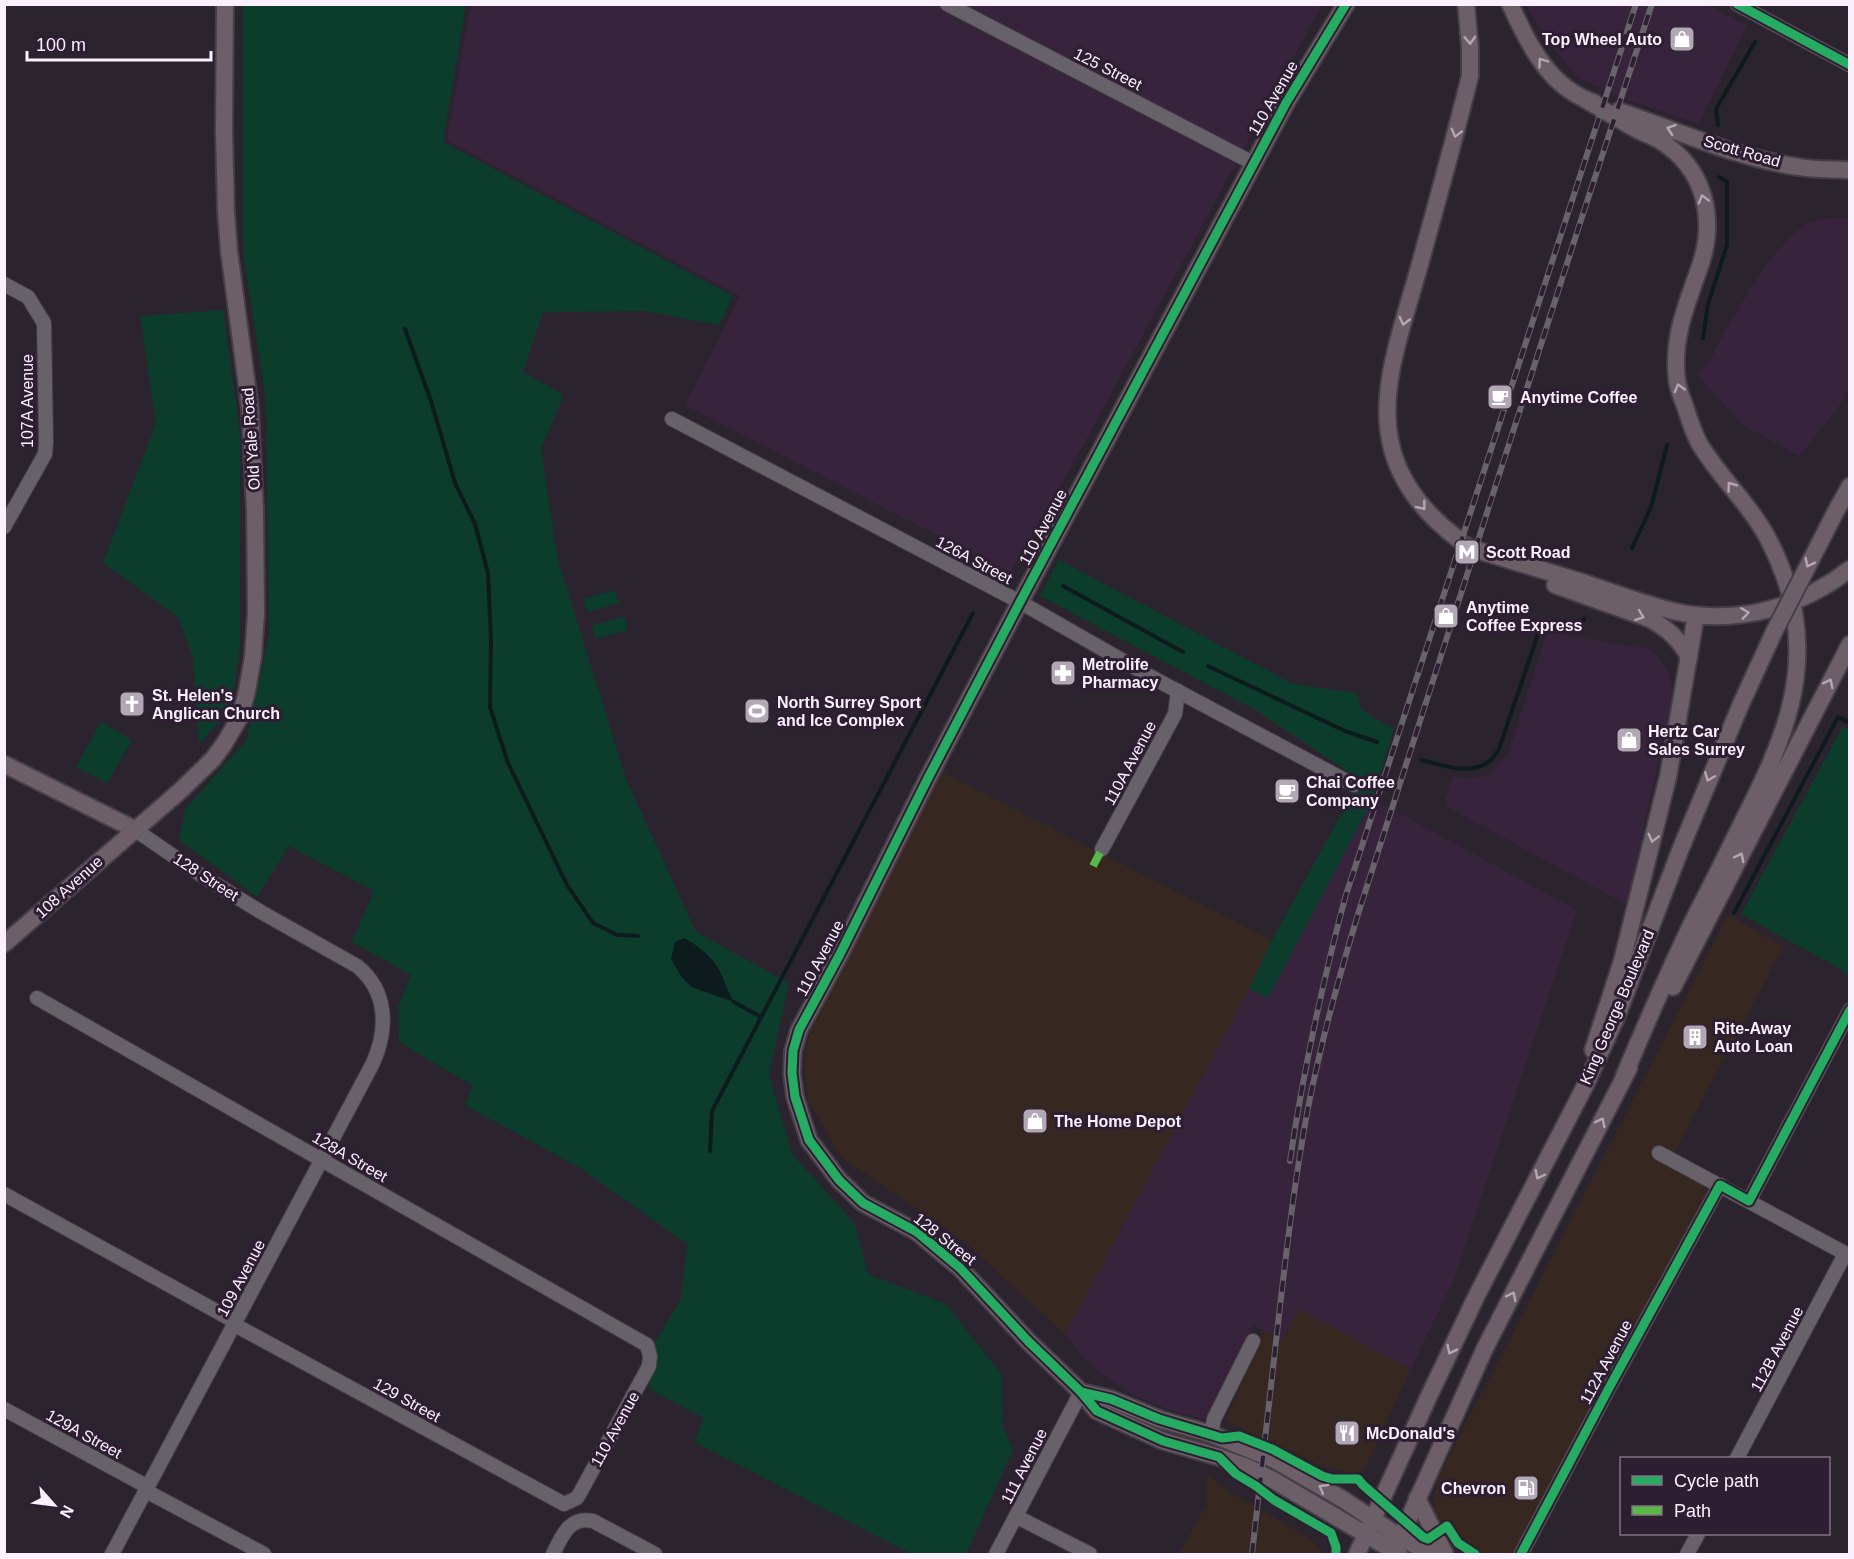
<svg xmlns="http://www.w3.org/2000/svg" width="1854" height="1559" font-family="Helvetica,sans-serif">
	<rect width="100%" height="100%" fill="#2b232d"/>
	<!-- commercial -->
	<g fill="#372721">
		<path d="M942,772L1272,940L1249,989L1065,1335L966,1243L841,1157L808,1101L804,1060L813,1018Z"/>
		<path d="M1728,915L1784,947L1671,1159L1718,1185L1521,1554H1462L1444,1544L1433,1514L1437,1480Z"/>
		<path d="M1298,1309L1411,1369L1365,1468L1362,1470L1357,1472H1347L1326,1468L1226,1421L1262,1330L1282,1340Z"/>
		<path d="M1207,1475L1233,1494L1310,1538L1324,1554H1179L1206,1505Z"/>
	</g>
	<!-- built -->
	<g fill="#37243c">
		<path d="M471,5H1322L1069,471L1010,573L685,405L740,296L447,140Z"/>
		<path d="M1526,5H1708L1747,25L1699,124L1628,100L1580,79L1547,41Z"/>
		<path d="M1843,218L1850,219L1849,390L1836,411L1799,456L1743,425L1696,374L1708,364L1731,320L1768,262L1795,232L1809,223L1823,219Z"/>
		<path d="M1547,632L1648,649L1660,659L1669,675L1673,692L1627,905L1444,805L1453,776L1465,779L1490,775L1509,752Z"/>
		<path d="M1373,799L1577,910L1453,1281L1411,1369L1298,1309L1282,1340L1253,1325L1231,1369L1208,1420L1175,1412L1133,1395L1106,1377L1086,1360L1065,1335L1249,989L1268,998Z"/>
	</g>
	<!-- green -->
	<g fill="#0c3c2c">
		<path d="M243,5H466L443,142L733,296L719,325L644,311L543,312L523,372L564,395L541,449L557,556L626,779L696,932L789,983L769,1075L792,1154L855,1224L868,1274L946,1304L1002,1375L1003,1426L1013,1450L966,1554H912L694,1442L704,1418L649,1389L654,1344L681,1299L687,1244L580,1168L465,1105L473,1086L399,1042L398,1007L411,975L352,942L374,891L289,846L257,897L179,840L185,809L246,741L269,637L266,401L243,252Z"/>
		<path d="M223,310L240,434V648L231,709L199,744L193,658L178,617L103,563L156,423L140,316Z"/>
		<path d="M1059,560L1293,684L1357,693L1361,709L1377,720L1394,728L1373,799L1268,998L1249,989L1272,940L1360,780L1254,709L1040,596Z"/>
		<path d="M615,590L619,603L587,612L583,599Z"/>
		<path d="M624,616L628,630L596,639L592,626Z"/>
		<path d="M101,722L132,740L107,783L76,767Z"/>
		<path d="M1843,726L1850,730V968L1847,973L1741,914Z"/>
	</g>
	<!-- water -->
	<path fill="#0d1b1d" d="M684,938C695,944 707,953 714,962C723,973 726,990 734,1002L691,987L681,976L671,959L675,942Z"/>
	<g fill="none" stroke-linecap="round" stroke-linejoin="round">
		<!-- stream -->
		<g stroke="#0d1b1d" stroke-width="4">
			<path d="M1718,125L1716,109L1755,42"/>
			<path d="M405,329L431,401L455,483L475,524L488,573L491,640L490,707L508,763L567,885L593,923L617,935L638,936"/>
			<path d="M1703,338L1708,304L1727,245V182L1719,177"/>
			<path d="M1632,548L1651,507L1667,445"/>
			<path d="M1063,586L1183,652"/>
			<path d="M1208,666L1345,731L1377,742"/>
			<path d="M1421,760C1442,765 1467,775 1487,763C1492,760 1496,753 1499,749L1539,631L1550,623L1580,625L1584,619"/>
			<path d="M1734,913L1838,717L1850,723"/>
			<path d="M734,1002L761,1017"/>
			<path d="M710,1151L712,1111L973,613"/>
		</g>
		<!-- major-tunnel -->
		<path stroke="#4a424c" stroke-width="16" stroke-dasharray="16 8" stroke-linecap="butt" d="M1458,539L1480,551"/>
		<!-- minor casing -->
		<g stroke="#453e47" stroke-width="16">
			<g id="minor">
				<path d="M947,4L1253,163"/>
				<path d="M1737,4L1850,65"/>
				<path d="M4,284L28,297L44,323L46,443L45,454L4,527"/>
				<path d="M672,419L1020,602L1155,679L1354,785"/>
				<path d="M1102,849L1175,714L1178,691"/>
				<path d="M37,998L647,1345L650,1356L649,1366L580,1493L577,1498L564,1504L235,1325"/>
				<path d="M1659,1153L1850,1256"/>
				<path d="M4,1194L236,1322"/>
				<path d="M1749,1201L1850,1010"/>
				<path d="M4,1409L148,1487"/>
				<path d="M1211,1434L1214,1419L1253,1341"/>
				<path d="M1737,1458L1845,1254"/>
				<path d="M146,1491L264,1554"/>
				<path d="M1017,1517L1090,1554"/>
				<path d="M112,1554L373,1063C388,1029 388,991 357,966L261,912L201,875L134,829"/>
				<path d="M553,1554C562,1536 569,1516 593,1521L655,1554"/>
				<path d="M996,1554L1081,1392"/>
				<path d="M1521,1554L1609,1388L1720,1185"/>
				<path d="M1687,1554L1698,1534"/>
			</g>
		</g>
		<!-- major casing -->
		<g stroke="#453e47" stroke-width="20">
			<g id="major">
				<path d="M1346,4L1286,103L1020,602L927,780L840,954L799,1030L793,1051L792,1073L795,1097L809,1140L839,1180L863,1203L917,1232L960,1268L1028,1341L1081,1392L1097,1411L1163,1441L1219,1457L1247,1467L1273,1480L1399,1554"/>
				<path d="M1510,4C1529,45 1549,88 1595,103"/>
				<path d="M1586,100C1602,109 1618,119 1634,128C1642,133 1651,135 1659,140C1707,169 1717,222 1698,272C1685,308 1672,341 1677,380C1678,389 1682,398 1685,406C1689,419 1693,431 1699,443C1715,470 1738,493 1756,519C1768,536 1778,558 1785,578C1817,669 1782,744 1742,823C1726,856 1709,890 1692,923C1668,973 1646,1024 1624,1076"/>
				<path d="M1619,111C1678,131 1737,158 1799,167C1815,170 1833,169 1850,170"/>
				<path d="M1836,511L1850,486"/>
				<path d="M1458,539C1425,514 1398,482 1390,440C1379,387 1404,322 1418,271C1436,206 1454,141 1470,76V47L1466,4"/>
				<path d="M1480,551C1515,562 1550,572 1585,583C1615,593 1646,605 1677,612C1738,625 1801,607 1850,569"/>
				<path d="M1555,585L1650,619C1668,629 1679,639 1689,657"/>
				<path d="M4,764L134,829"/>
				<path d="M4,944L180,791L213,759L224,744L240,717L247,691L253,657L256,613L255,510L250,408L229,251L226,211L224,131L225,4"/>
				<path d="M1673,987L1850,644"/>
				<path d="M1593,1050L1622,961L1668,777L1696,615"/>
				<path d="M1081,1392L1111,1399L1159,1419L1211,1434L1273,1459L1344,1500L1400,1537L1431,1554"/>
				<path d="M1417,1498L1445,1554"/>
				<path d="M1357,1554L1429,1396L1476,1297L1585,1086L1617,1016L1681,848L1741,704"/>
				<path d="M1393,1554L1485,1348L1629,1068"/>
			</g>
		</g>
		<!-- minor -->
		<use href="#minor" stroke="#676169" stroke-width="14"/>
		<!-- major -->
		<use href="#major" stroke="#6c5f67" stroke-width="16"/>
		<!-- rail casing -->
		<g stroke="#68636a" stroke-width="6">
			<g id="rail">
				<path d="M1290,1161C1303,1072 1322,985 1345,898L1636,4"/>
				<path d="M1252,1554C1261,1475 1270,1395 1279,1315C1287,1246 1295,1177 1308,1108C1321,1042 1339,976 1359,911L1581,220L1652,4"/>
			</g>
		</g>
		<!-- rail -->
		<use href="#rail" stroke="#2e1e32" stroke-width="4" stroke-dasharray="11" stroke-linecap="butt"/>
		<!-- major-bridge casing -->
		<g stroke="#453e47" stroke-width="20" stroke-linecap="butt">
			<path id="major-bridge" d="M1741,704L1774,632L1836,511"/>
		</g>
		<!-- major-bridge -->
		<use href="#major-bridge" stroke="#6c5f67" stroke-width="16"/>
		<!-- quiet -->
		<path stroke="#58b947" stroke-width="8" stroke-dasharray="15 8" stroke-linecap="butt" d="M1093,866L1102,849"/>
		<!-- cycleway casing -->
		<g stroke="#2e1e32" stroke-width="13">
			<g id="cycleway">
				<path d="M1737,4L1850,65"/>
				<path d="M1081,1392L1111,1399L1159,1419L1222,1438L1239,1436L1272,1449L1322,1476L1332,1479H1358L1363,1485L1423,1537L1428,1539L1447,1526L1458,1543L1475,1554"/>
				<path d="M1336,1554V1547L1331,1533L1274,1500L1256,1486L1236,1474L1219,1457L1163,1441L1097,1411L1081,1392L1028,1341L960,1268L917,1232L863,1203L839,1180L809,1140L795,1097L792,1073L793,1051L799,1030L840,954L927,780L1020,602L1286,103L1346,4"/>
				<path d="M1521,1554L1609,1388L1720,1185L1749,1201L1850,1010"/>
			</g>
		</g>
		<!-- cycleway -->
		<use href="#cycleway" stroke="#26ab63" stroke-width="9"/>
	</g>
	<!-- one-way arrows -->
	<defs><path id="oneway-chevron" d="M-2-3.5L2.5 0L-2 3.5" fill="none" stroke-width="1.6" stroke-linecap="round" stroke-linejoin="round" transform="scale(1.5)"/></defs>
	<g stroke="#b4a8b2">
		<use href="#oneway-chevron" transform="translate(1470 40) rotate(87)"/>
		<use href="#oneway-chevron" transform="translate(1542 62) rotate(-126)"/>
		<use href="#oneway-chevron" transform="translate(1671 129) rotate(-161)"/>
		<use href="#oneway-chevron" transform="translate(1456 133) rotate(105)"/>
		<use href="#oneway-chevron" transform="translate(1703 199) rotate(-106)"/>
		<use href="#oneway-chevron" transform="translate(1404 321) rotate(105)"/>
		<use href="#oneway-chevron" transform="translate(1679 388) rotate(-105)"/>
		<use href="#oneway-chevron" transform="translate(1731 486) rotate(-127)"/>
		<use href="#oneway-chevron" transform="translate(1422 506) rotate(52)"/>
		<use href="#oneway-chevron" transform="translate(1809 563) rotate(117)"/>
		<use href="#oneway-chevron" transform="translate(1745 613) rotate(-8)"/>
		<use href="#oneway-chevron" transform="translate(1640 616) rotate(20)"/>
		<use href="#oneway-chevron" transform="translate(1829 683) rotate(-63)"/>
		<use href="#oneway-chevron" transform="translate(1709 777) rotate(112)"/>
		<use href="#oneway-chevron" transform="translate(1653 838) rotate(104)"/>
		<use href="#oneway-chevron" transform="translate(1740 857) rotate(-63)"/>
		<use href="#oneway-chevron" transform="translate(1601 1122) rotate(-63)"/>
		<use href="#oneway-chevron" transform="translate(1539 1175) rotate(117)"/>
		<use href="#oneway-chevron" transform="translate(1512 1296) rotate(-63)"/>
		<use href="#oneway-chevron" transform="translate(1451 1350) rotate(116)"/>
		<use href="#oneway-chevron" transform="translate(1323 1488) rotate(-150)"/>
	</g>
	<!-- icons -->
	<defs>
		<g id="shop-square" transform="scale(1.35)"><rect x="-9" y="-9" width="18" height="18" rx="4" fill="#b2a8b5" stroke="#2e1e32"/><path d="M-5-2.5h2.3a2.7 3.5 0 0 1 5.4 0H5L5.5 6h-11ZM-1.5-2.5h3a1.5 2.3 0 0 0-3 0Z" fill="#fff"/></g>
		<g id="cafe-square" transform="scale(1.35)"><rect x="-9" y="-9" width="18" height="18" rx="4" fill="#b2a8b5" stroke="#2e1e32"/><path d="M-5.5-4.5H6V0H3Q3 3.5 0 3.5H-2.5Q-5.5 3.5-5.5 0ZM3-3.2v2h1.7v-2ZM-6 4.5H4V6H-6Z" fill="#fff"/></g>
		<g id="metro-square" transform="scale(1.35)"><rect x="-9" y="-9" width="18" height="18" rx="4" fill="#b2a8b5" stroke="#2e1e32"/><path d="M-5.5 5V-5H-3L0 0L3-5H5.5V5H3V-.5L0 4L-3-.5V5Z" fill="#fff"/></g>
		<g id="pharmacy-square" transform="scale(1.35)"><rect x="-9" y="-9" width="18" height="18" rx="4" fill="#b2a8b5" stroke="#2e1e32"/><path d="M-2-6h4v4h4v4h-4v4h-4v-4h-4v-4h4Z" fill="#fff"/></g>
		<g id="church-square" transform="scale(1.35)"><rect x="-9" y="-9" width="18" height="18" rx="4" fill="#b2a8b5" stroke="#2e1e32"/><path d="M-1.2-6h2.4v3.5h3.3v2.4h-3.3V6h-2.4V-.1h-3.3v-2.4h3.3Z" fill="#fff"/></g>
		<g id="stadium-square" transform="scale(1.35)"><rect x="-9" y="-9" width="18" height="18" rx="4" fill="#b2a8b5" stroke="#2e1e32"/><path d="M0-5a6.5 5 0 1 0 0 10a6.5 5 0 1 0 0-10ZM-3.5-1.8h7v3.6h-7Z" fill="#fff"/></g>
		<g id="building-square" transform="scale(1.35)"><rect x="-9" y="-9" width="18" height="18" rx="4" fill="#b2a8b5" stroke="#2e1e32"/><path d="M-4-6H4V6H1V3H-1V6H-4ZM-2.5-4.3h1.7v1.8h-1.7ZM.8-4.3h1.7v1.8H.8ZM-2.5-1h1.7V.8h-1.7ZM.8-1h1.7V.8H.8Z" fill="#fff"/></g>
		<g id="restaurant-square" transform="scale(1.35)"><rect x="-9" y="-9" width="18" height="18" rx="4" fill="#b2a8b5" stroke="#2e1e32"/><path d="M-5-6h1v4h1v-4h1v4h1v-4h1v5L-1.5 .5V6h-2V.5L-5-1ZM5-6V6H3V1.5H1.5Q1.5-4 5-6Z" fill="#fff"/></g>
		<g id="fuel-square" transform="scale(1.35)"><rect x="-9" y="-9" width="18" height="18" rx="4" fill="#b2a8b5" stroke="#2e1e32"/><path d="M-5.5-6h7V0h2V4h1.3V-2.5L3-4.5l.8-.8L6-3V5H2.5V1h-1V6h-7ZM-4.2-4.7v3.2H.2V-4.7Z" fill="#fff"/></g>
	</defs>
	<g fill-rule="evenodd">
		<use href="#shop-square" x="1682" y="39"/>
		<use href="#cafe-square" x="1500" y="397"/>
		<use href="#metro-square" x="1467" y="552"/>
		<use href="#shop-square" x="1446" y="616"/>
		<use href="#pharmacy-square" x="1063" y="673"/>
		<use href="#church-square" x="132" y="704"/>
		<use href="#stadium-square" x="757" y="711"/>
		<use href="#shop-square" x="1629" y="740"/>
		<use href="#cafe-square" x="1287" y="791"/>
		<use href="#building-square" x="1695" y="1037"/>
		<use href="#shop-square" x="1035" y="1121"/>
		<use href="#restaurant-square" x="1347" y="1433"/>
		<use href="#fuel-square" x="1526" y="1488"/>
	</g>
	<g text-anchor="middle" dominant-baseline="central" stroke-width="6" stroke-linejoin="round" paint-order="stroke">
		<!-- poi labels -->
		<g font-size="16" font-weight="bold" fill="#fbf0fe" stroke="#2e1e32" text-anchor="start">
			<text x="1662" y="39" text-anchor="end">Top Wheel Auto</text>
			<text x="1520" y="397">Anytime Coffee</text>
			<text x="1486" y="552">Scott Road</text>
			<text x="1466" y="607">Anytime<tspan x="1466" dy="18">Coffee Express</tspan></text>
			<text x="1082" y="664">Metrolife<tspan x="1082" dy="18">Pharmacy</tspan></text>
			<text x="152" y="695">St. Helen's<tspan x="152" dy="18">Anglican Church</tspan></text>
			<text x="777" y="702">North Surrey Sport<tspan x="777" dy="18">and Ice Complex</tspan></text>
			<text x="1648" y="731">Hertz Car<tspan x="1648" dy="18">Sales Surrey</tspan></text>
			<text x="1306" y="782">Chai Coffee<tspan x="1306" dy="18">Company</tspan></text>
			<text x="1714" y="1028">Rite-Away<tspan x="1714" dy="18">Auto Loan</tspan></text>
			<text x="1054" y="1121">The Home Depot</text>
			<text x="1366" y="1433">McDonald's</text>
			<text x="1506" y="1488" text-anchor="end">Chevron</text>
		</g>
		<!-- street labels -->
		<g font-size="16" fill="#fbf0fe" stroke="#2e1e32">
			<text transform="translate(1108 69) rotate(27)">125 Street</text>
			<text transform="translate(1273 98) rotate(-60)">110 Avenue</text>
			<text transform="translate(1742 151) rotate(16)">Scott Road</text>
			<text transform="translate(27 401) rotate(-90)">107A Avenue</text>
			<text transform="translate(251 439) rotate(-94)">Old Yale Road</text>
			<text transform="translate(1043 527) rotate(-62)">110 Avenue</text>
			<text transform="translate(974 560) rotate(28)">126A Street</text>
			<text transform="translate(1130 763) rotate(-62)">110A Avenue</text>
			<text transform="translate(206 877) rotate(33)">128 Street</text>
			<text transform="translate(69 887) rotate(-42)">108 Avenue</text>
			<text transform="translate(820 958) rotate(-62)">110 Avenue</text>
			<text transform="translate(1617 1007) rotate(-67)">King George Boulevard</text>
			<text transform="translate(350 1157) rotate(30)">128A Street</text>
			<text transform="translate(945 1239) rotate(38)">128 Street</text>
			<text transform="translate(241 1278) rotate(-62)">109 Avenue</text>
			<text transform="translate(1777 1349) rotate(-62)">112B Avenue</text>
			<text transform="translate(1606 1362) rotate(-62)">112A Avenue</text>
			<text transform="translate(407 1400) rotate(29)">129 Street</text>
			<text transform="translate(615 1429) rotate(-61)">110 Avenue</text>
			<text transform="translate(84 1434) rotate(29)">129A Street</text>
			<text transform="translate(1024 1466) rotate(-63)">111 Avenue</text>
		</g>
	</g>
	<!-- border -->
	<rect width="1854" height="1559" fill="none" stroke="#fbf0fe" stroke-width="12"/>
	<!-- legend -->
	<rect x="1620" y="1457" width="210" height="78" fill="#2e1e32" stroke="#807284" stroke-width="1.5"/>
	<rect x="1632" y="1476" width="30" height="9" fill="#26ab63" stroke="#807284" stroke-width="1.5"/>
	<text x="1674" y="1487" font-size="18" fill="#fbf0fe">Cycle path</text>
	<rect x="1632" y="1506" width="30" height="9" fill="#58b947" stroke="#807284" stroke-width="1.5"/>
	<text x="1674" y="1517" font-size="18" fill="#fbf0fe">Path</text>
	<!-- north arrow -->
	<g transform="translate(54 1505) rotate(118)" stroke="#2e1e32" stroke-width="4.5" paint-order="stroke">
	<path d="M0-4.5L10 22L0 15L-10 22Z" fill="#fbf0fe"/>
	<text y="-9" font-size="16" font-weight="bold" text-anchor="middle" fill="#fbf0fe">N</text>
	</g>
	<!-- scale -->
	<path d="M27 51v9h184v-9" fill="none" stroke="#fbf0fe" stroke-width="3"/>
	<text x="36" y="51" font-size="18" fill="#fbf0fe" stroke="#2e1e32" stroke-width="4.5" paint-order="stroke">100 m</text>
</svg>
